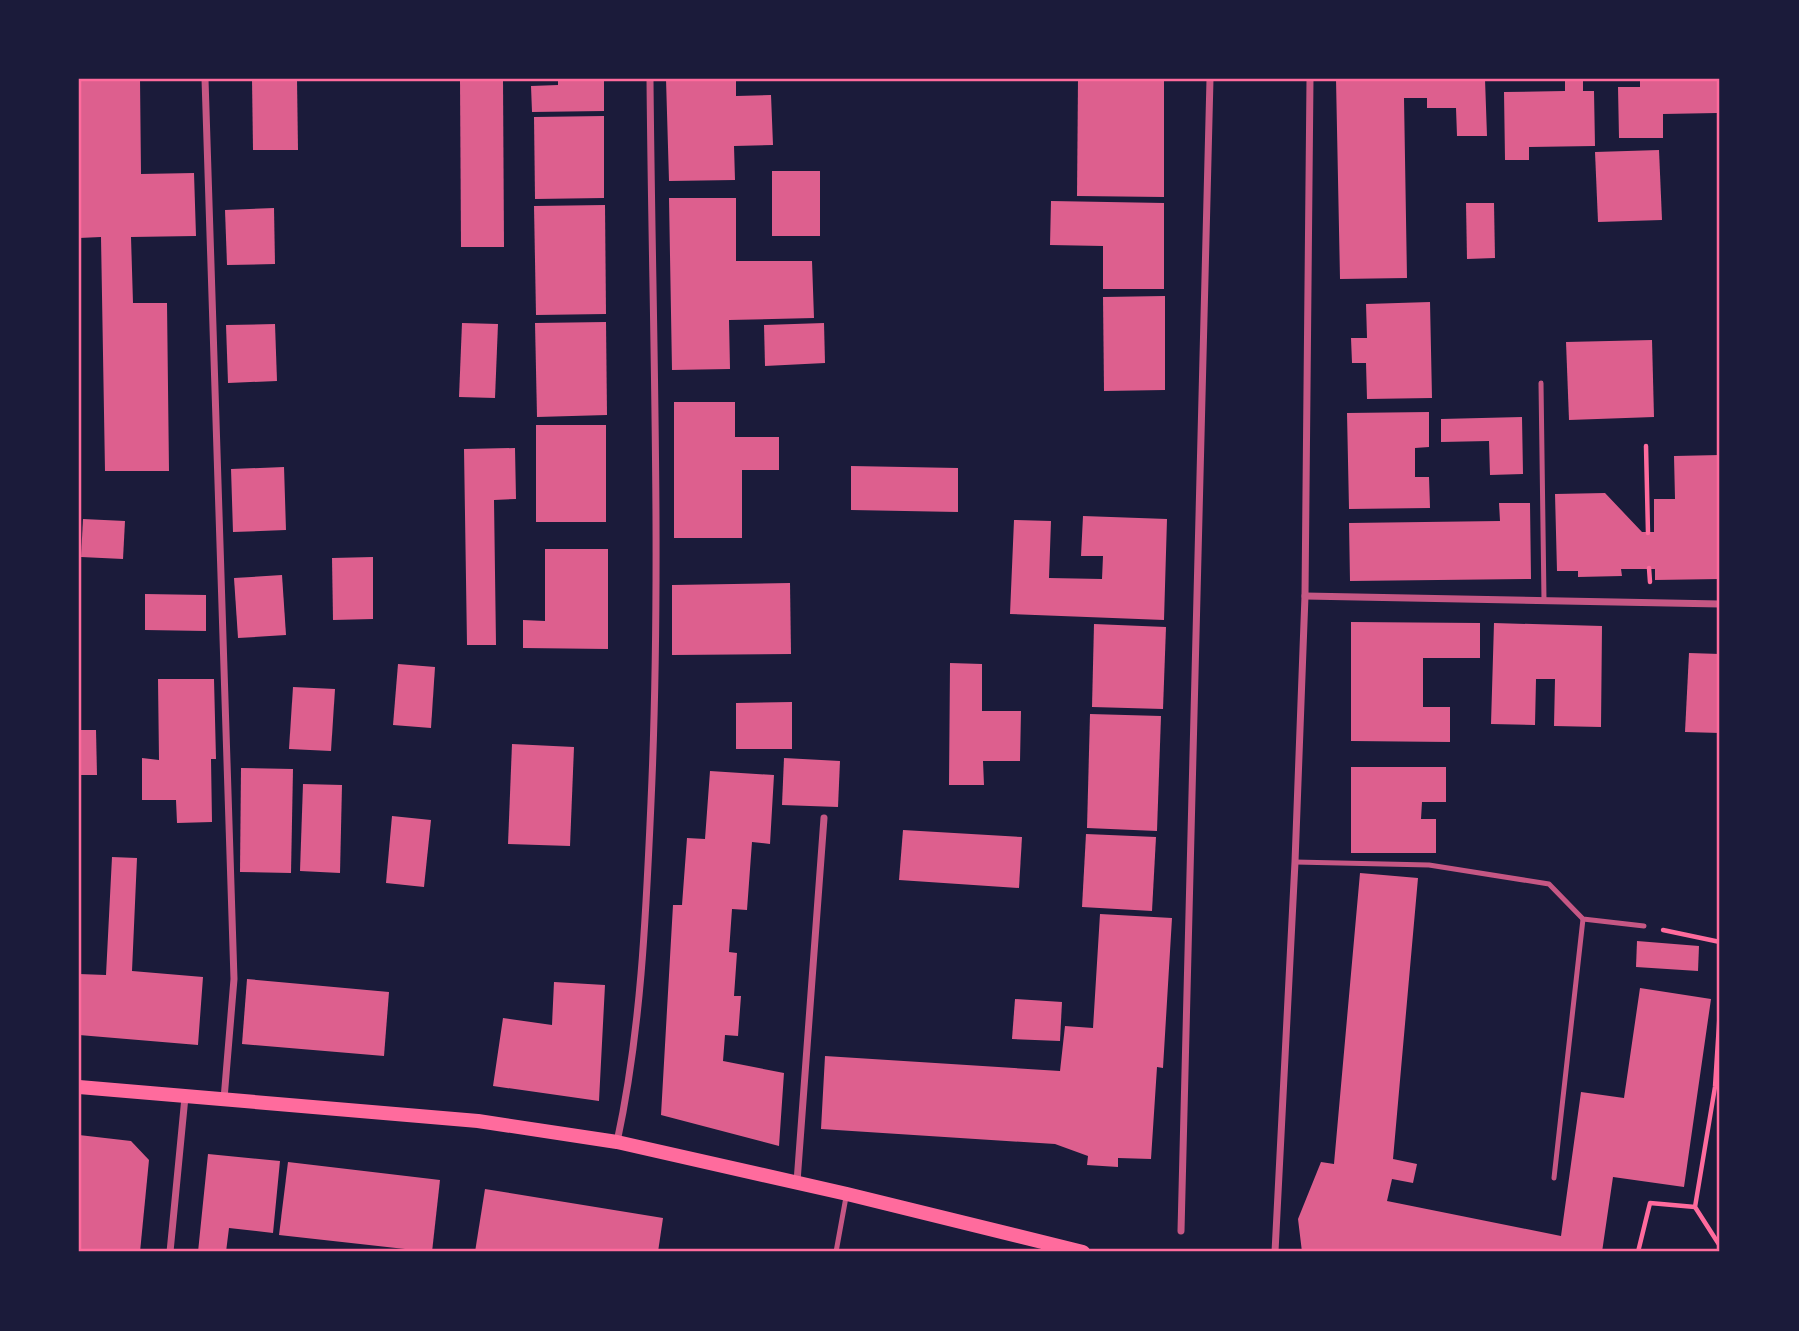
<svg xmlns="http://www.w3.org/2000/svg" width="1799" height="1331" font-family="'Golos Text',sans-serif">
  <rect width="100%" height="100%" fill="#1b1b3a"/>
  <g fill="#dd5f8e">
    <polygon points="79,79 140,79 141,174 194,173 196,236 131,237 133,303 167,303 169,471 105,471 101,237 79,238"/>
    <polygon points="252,79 297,79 298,150 253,150"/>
    <polygon points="460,79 503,79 504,247 461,247"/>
    <polygon points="558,79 604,79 604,111 532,112 531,86 558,85"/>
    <polygon points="666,79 736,79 736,96 771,95 773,145 734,146 735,180 669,181"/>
    <polygon points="1078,79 1164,79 1164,197 1077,196"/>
    <polygon points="1336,79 1485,79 1487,136 1457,136 1456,108 1427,108 1427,98 1404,98 1407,278 1340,279"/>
    <polygon points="1565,79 1583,79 1583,91 1594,91 1595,146 1529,147 1529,160 1505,160 1504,92 1565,91"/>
    <polygon points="1640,79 1720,79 1720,138 1718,138 1717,113 1663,114 1663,138 1619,138 1618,87 1640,87"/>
    <polygon points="604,116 604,198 535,199 534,117"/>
    <polygon points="1659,150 1662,220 1598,222 1595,152"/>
    <rect x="772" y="171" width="48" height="65"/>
    <polygon points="669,198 736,198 736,261 812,261 814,318 729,320 730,369 672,370"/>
    <polygon points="1051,201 1164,203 1164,289 1103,289 1103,246 1050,245"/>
    <polygon points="1466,203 1494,203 1495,258 1467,259"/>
    <polygon points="605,205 606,314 536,315 534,206"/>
    <polygon points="274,208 275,264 227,265 225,210"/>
    <polygon points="1165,296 1165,390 1104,391 1103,297"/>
    <polygon points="1430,302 1432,398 1367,399 1366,363 1352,363 1351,338 1367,338 1366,304"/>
    <polygon points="606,322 607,415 537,417 535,323"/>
    <polygon points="462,323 498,324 495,398 459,397"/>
    <polygon points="824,323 825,363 765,366 764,325"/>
    <polygon points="275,324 277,381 228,383 226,325"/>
    <polygon points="1652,340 1654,417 1569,420 1566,342"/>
    <polygon points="674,402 735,402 735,437 779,437 779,470 742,470 742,538 674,538"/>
    <polygon points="1429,412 1429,447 1415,448 1415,477 1429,477 1430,508 1349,509 1347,413"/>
    <polygon points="1522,417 1523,474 1490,475 1489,441 1441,442 1441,419"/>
    <rect x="536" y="425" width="70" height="97"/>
    <polygon points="515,448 516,499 494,500 496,645 467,645 464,449"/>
    <polygon points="1720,455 1720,579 1655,580 1655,569 1621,569 1622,576 1578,577 1578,571 1557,571 1555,494 1605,493 1642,532 1654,532 1654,499 1675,499 1674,456"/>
    <polygon points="851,466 958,468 958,512 851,510"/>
    <polygon points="284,467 286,530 233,532 231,469"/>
    <polygon points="1499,503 1530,503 1531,579 1350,581 1349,523 1500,521"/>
    <polygon points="1083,516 1167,519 1164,620 1010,614 1014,520 1051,521 1049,578 1102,579 1103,556 1081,556"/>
    <polygon points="83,519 125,521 123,559 81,557"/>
    <polygon points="545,549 608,549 608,649 523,648 523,620 545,621"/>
    <polygon points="373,557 373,619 333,620 332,558"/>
    <polygon points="282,575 286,635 238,638 234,578"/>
    <polygon points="790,583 791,654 672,655 672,585"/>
    <polygon points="145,594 206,595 206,631 145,630"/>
    <polygon points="1351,622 1480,623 1480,658 1423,658 1423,707 1450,707 1450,742 1351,741"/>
    <polygon points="1494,623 1602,626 1601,727 1554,726 1555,679 1536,679 1535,725 1491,724"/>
    <polygon points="1094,624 1166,627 1163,709 1092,707"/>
    <polygon points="1689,653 1720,654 1720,733 1685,732"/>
    <polygon points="950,663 982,664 982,711 1021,711 1020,761 983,761 984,785 949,785"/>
    <polygon points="398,664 435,667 431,728 393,725"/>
    <polygon points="158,679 214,679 216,759 211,759 212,822 177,823 176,800 142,800 142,758 159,760"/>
    <polygon points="293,687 335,689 331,751 289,749"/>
    <polygon points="792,702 792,749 736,749 736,703"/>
    <polygon points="1090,714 1161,716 1157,831 1087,828"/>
    <polygon points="79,730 96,730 97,775 79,775"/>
    <polygon points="512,744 574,747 570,846 508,844"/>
    <polygon points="784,758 840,761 838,807 782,805"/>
    <polygon points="1351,767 1446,767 1446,802 1422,802 1421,819 1436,819 1436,853 1351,853"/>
    <polygon points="241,768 293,769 291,873 240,872"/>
    <polygon points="710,771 774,775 770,844 752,842 747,910 732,909 729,952 737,953 734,996 741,996 738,1036 725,1035 723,1061 784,1073 779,1146 661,1115 673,905 682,905 687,838 705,839"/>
    <polygon points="303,784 342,785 340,873 300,871"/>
    <polygon points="392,816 431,820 424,887 386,883"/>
    <polygon points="903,830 1022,837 1019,888 899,880"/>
    <polygon points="1086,834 1156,837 1152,911 1082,907"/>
    <polygon points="112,857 137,858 132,971 203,977 198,1045 79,1035 79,974 106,975"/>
    <polygon points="1360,873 1418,878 1393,1159 1417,1164 1413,1183 1392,1179 1387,1201 1561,1236 1581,1092 1624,1098 1640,988 1711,999 1684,1187 1613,1177 1602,1252 1302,1252 1298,1219 1321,1162 1334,1164"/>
    <polygon points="1100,914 1172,918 1163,1068 1157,1067 1151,1159 1118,1158 1118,1167 1087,1165 1088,1156 1055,1144 821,1129 825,1056 1060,1071 1065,1026 1093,1028"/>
    <polygon points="1637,941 1699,946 1698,971 1636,967"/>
    <polygon points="247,979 389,992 384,1056 242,1044"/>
    <polygon points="554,982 605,985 599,1101 493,1086 503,1018 552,1025"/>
    <polygon points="1015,999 1062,1002 1060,1041 1012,1039"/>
    <polygon points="79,1135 131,1141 149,1160 140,1252 79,1252"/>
    <polygon points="208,1154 280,1161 273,1233 229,1228 226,1252 198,1252"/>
    <polygon points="288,1162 440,1180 432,1252 279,1235"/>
    <polygon points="485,1189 663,1218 658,1252 475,1252"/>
  </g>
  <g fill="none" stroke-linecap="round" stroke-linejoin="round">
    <g stroke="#ff6b9d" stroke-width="4.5">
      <polyline points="1646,446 1648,533"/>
      <polyline points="1649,568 1650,582"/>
      <polyline points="1663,930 1720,942"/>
      <polyline points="1720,1009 1715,1087 1695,1207 1720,1246"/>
      <polyline points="1638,1252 1650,1203 1695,1207"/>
    </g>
    <g stroke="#c65784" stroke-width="5">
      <polyline points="1541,383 1544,600"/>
      <polyline points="1295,862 1429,865 1549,884 1583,919 1644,926"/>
      <polyline points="1554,1178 1583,919"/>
      <polyline points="836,1252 846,1197"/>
    </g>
    <g stroke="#c65784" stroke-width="7">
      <polyline points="205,79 234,979 224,1099"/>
      <polyline points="1305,596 1720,604"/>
      <path d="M617,1142C641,1031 646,915 651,802C662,561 652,319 650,79"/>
      <polyline points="797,1182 824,818"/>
      <polyline points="1181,1231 1210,79"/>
      <polyline points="170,1252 185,1097"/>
      <polyline points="1275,1252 1295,862 1305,596 1310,79"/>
    </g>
    <polyline stroke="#ff6b9d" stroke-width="14" points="79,1087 478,1121 617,1142 847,1194 1083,1252"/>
  </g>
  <rect width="1799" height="1331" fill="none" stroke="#1b1b3a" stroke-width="161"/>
  <rect x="80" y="80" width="1638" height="1170" fill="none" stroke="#ff6b9d" stroke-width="2.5"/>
</svg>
